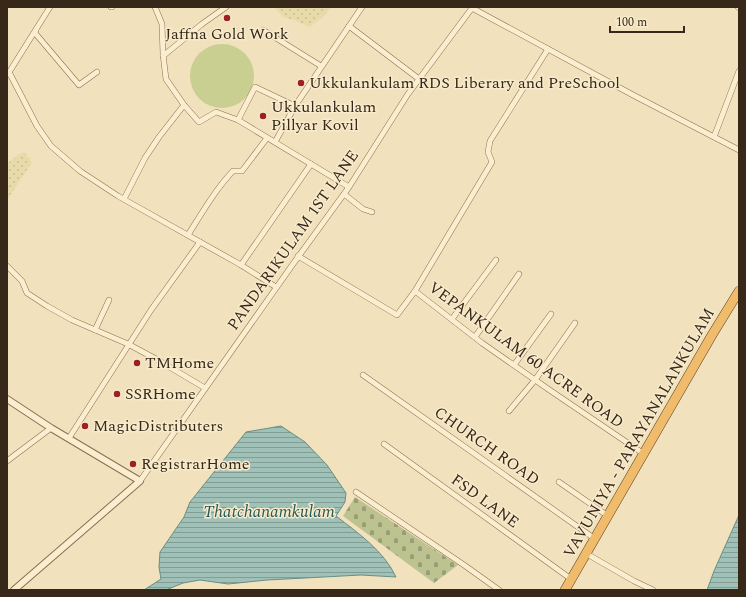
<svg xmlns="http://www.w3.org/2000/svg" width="746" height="597" font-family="Spectral,serif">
  <defs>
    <pattern id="farmland-dots" width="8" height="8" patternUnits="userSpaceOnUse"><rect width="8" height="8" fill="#e7dca9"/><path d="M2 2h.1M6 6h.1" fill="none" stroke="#c7bd91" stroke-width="1.8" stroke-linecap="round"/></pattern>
    <pattern id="cemetery-stones" width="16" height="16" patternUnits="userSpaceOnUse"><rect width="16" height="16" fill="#bdc390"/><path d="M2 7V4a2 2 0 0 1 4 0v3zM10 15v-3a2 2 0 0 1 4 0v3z" fill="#9a9e75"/></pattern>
    <pattern id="water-rules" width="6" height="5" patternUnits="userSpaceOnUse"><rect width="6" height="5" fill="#a0c1b7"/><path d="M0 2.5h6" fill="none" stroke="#839d94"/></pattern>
  </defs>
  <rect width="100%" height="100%" fill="#f1e1bc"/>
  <g fill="url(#farmland-dots)">
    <polygon points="274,7 331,7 324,16 310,27 294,20 283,17"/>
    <polygon points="24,152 32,162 31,164 7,200 7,164 18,155"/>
  </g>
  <circle fill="#c8cf90" cx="222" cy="76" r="32"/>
  <polygon fill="url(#cemetery-stones)" points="355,497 458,565 434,583 343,516"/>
  <g fill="url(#water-rules)" stroke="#678f85">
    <path d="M281,426L305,442L327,465L346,493L345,502L336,516C358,533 384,551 396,577L361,575L267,580L228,584L200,580L183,583L166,590H144L161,579L159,567L160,552L184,517L190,502L246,432Z"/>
    <polygon points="739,515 739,590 707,590 714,571"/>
  </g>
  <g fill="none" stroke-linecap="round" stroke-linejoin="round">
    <g stroke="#897054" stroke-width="6">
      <g id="minor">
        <polyline points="111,7 112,7"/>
        <polyline points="155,7 162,24 163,54 166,79 184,105 199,122 216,112 238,120 349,187"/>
        <polyline points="738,7 739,8"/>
        <polyline points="349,26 419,79"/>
        <polyline points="36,30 35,33 79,85 97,72"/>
        <polyline points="263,30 321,66"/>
        <polyline points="163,56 202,24 226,7"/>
        <polyline points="9,72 37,126 51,146 80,171 118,196 241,265 276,287"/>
        <polyline points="8,74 50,7"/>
        <polyline points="238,120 255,87 295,106"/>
        <polyline points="714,137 739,71"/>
        <polyline points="275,142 295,106 362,7"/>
        <polyline points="344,194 363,209 372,212"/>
        <polyline points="124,199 145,158 159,137 184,105"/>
        <path d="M188,235C202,213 215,190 233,171H242L267,138"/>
        <polyline points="298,256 397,315 415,291 482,343 551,391 644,454"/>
        <polyline points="241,265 311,164"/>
        <polyline points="7,266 22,281 27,293 47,306 72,320 128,344 156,359 205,388"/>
        <polyline points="415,291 492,162 488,152 490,141 548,49"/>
        <polyline points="452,319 496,260"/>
        <polyline points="95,330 109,300"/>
        <polyline points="475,337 519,274"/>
        <polyline points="514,365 551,314"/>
        <polyline points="363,375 595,539"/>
        <polyline points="509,411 535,380 575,323"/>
        <polyline points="69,438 151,310 200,242"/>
        <polyline points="384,444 571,579"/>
        <polyline points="7,461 51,428"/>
        <polyline points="140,481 293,264 349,187 408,94 472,8 633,95 739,150"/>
        <polyline points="559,482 608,516"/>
        <polyline points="356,492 464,565 499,590"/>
        <polyline points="587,554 634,581 653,590"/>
      </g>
    </g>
    <g stroke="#897054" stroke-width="8">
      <polyline id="tertiary" points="7,399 51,428 140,481 14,590"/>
    </g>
    <g stroke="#563e29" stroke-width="10">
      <polyline id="trunk" points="565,590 712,335 739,291"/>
    </g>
    <use href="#minor" stroke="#fbeecf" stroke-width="5"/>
    <use href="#tertiary" stroke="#fbeecf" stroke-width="6"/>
    <use href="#trunk" stroke="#f0bb6a" stroke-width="9"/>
  </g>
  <g fill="#9d2022" stroke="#f8ebcc" stroke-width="1.5">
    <circle cx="227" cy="18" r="4"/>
    <circle cx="301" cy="83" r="4"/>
    <circle cx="263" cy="116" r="4"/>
    <circle cx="137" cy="363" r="4"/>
    <circle cx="117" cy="394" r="4"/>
    <circle cx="85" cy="426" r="4"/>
    <circle cx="133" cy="464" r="4"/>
  </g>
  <g text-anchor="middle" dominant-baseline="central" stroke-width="3" stroke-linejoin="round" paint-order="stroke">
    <g font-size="16" fill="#37281a" stroke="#f8ebcc" text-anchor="start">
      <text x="227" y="34" text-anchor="middle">Jaffna Gold Work</text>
      <text x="309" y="83">Ukkulankulam RDS Liberary and PreSchool</text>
      <text x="271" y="107">Ukkulankulam<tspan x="271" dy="18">Pillyar Kovil</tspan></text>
      <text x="145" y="363">TMHome</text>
      <text x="125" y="394">SSRHome</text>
      <text x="93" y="426">MagicDistributers</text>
      <text x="141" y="464">RegistrarHome</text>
    </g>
    <g font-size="16" fill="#37281a" stroke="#f8ebcc">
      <text transform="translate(293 240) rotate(-55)">PANDARIKULAM 1ST LANE</text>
      <text transform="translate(526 355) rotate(36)">VEPANKULAM 60 ACRE ROAD</text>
      <text transform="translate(639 433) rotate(-60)">VAVUNIYA - PARAYANALANKULAM</text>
      <text transform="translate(487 446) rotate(35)">CHURCH ROAD</text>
      <text transform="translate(485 501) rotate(36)">FSD LANE</text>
    </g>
    <g font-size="17" font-style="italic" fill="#285855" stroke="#f8ebcc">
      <text x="269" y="512">Thatchanamkulam</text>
    </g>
  </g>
  <rect width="746" height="597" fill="none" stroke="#37281a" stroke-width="16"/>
  <path d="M610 26v6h74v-6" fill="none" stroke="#37281a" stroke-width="2"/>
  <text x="616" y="26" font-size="12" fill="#37281a" stroke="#f8ebcc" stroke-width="3" paint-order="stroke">100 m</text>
</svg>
